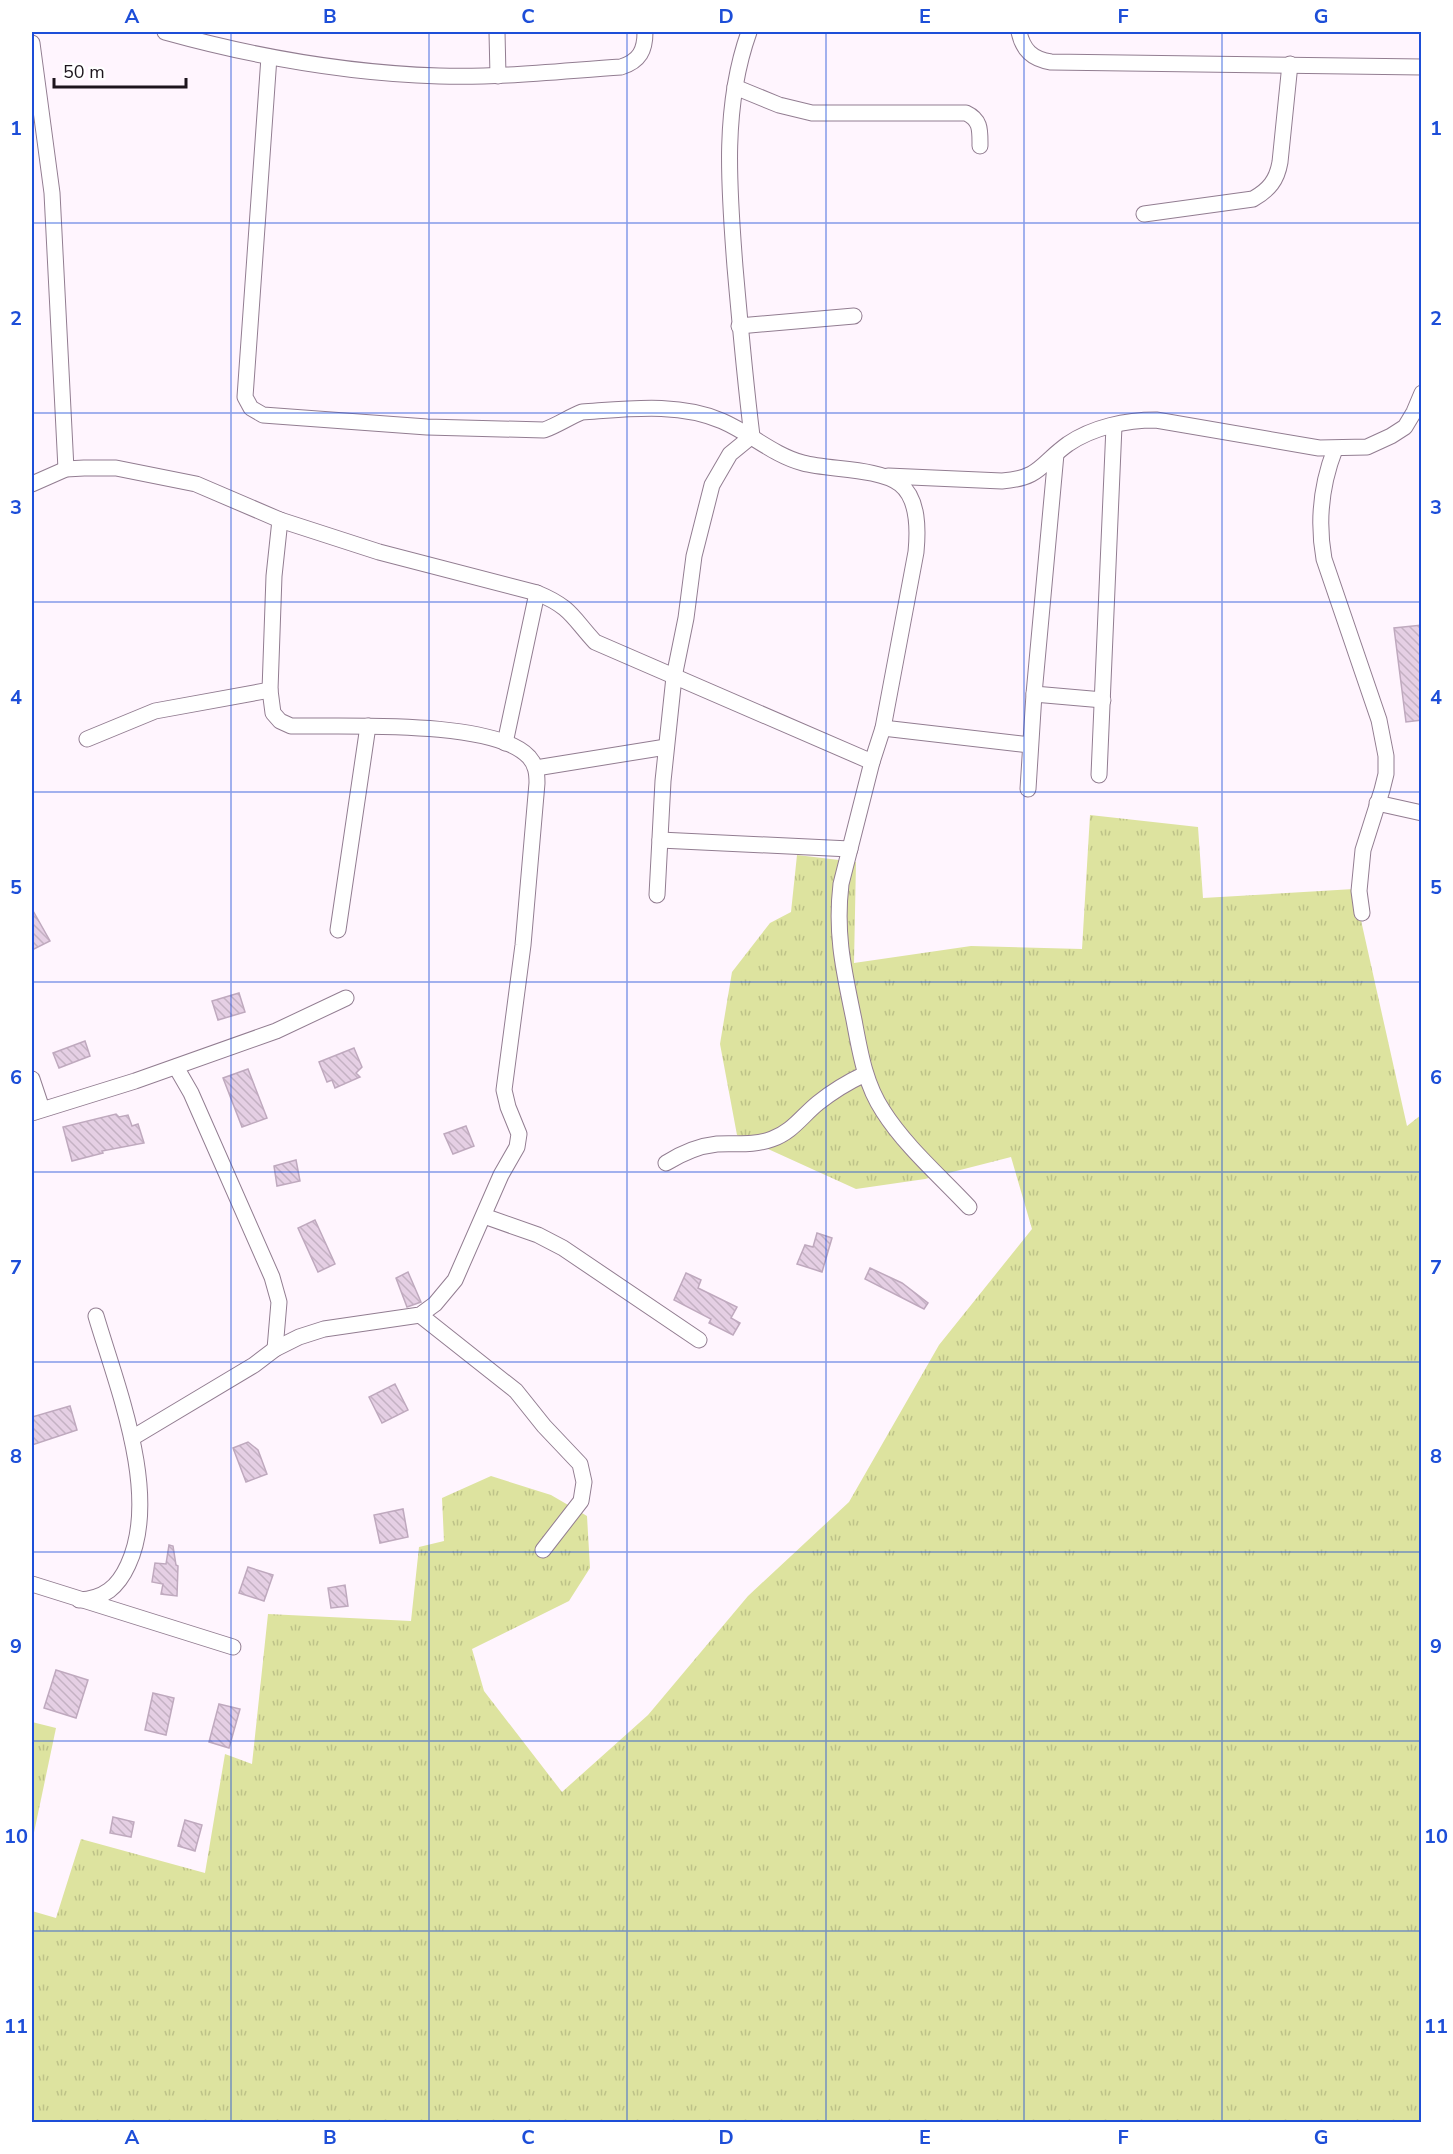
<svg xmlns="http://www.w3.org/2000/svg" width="1453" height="2154" font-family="'Nunito Sans',sans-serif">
  <defs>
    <pattern id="grass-tufts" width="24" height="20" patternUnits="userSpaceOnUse" patternTransform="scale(1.5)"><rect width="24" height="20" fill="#dde39f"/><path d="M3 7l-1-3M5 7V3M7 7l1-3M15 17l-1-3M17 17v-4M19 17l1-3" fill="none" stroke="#bdc288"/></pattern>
    <pattern id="building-back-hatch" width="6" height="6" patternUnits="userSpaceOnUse" patternTransform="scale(1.5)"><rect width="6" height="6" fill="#e5cfe4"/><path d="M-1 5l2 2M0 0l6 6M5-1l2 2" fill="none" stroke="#c4b1c3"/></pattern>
  </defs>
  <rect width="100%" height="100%" fill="#fff5fe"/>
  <g fill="url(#grass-tufts)">
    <polygon points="1090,815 1198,827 1203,898 1354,889 1407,1126 1421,1115 1421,2122 32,2122 32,1911 56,1918 81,1839 205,1873 225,1754 252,1764 268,1614 411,1621 419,1547 444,1541 442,1498 491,1476 551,1495 587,1516 590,1568 569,1601 472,1649 484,1691 562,1792 648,1715 748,1596 849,1502 939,1345 1032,1229 1011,1157 925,1179 856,1189 737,1135 720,1044 732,972 770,923 791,912 797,855 856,862 854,963 971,946 1082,949"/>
    <polygon points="32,1722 56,1728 32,1842"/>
  </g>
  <g fill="url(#building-back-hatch)" stroke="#bfa9be" stroke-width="1.5">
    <polygon points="1422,625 1422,720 1406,722 1394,628"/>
    <polygon points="32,909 50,941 32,950"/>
    <polygon points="239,993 245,1012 218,1020 212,1001"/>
    <polygon points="85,1041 90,1056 59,1068 53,1053"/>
    <polygon points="354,1048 362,1067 356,1073 360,1077 335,1088 332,1080 327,1082 319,1062"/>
    <polygon points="248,1069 267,1118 242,1127 223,1078"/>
    <polygon points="116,1114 119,1117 128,1115 132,1126 138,1124 144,1143 102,1151 103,1153 72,1161 63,1127"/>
    <polygon points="466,1126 474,1146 453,1154 444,1134"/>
    <polygon points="296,1160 300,1181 277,1186 274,1166"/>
    <polygon points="315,1220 335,1264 318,1272 298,1228"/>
    <polygon points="817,1233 832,1238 822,1272 797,1264 805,1245 813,1247"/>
    <polygon points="870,1268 902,1283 928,1303 924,1309 865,1279"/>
    <polygon points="408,1272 421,1302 407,1307 396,1278"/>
    <polygon points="686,1273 701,1280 698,1288 737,1307 731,1318 740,1323 733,1335 709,1323 711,1319 674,1300"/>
    <polygon points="395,1384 408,1410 382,1423 369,1397"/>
    <polygon points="70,1406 77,1430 32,1445 32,1417"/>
    <polygon points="248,1442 258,1450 267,1474 246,1482 233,1448"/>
    <polygon points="403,1509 408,1537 380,1543 374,1515"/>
    <polygon points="169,1545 173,1546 176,1565 178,1566 177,1596 161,1594 163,1584 152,1582 155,1563 166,1564"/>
    <polygon points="248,1567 273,1575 264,1601 239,1593"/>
    <polygon points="345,1585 348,1606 331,1608 328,1588"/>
    <polygon points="56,1670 88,1680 76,1718 44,1708"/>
    <polygon points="153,1693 174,1698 166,1735 145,1730"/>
    <polygon points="219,1704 240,1709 229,1748 209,1742"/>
    <polygon points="113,1817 134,1822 131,1837 110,1833"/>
    <polygon points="185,1820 202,1825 195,1851 178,1846"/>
  </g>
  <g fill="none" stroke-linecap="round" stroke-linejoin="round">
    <g stroke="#927d91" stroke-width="17">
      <g id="minor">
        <path d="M165,32C255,57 346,73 439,76C500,78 561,71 621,67C640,61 645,50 645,32"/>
        <polyline points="497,32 498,76"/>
        <path d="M749,32C722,107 729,189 735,267C740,324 745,380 752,436"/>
        <path d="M1019,32C1023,50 1032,59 1051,62L1422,67"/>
        <polyline points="32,43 52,193 66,469"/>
        <path d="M269,57L245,397L251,408L263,415L427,427L544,430C558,425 569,417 582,412C627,409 679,402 722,421C750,433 773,455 803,463C829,470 879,468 900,484C919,499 918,531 916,552L883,728L872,762L841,884C835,935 844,971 854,1020C860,1052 865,1084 883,1111C906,1147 940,1176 969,1207"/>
        <path d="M735,87L779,105L812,113H966C981,120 980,130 980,146"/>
        <path d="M1144,214L1253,199C1269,190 1277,180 1280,162L1290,64"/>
        <polyline points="739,326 854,316"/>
        <path d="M1335,449C1321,485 1317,520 1324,559L1379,720L1386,756V774L1382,790L1363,850L1359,891L1362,913"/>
        <path d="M888,476L1002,481C1041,478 1040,464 1068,444C1093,427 1126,420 1156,420L1319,448L1367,447L1391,436L1405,427L1414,412L1422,393"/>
        <path d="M32,484L66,469L84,468H116L196,484L280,520L379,552L537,593C571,607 572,617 595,642L872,762"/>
        <polyline points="1034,694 1103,700"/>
        <polyline points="883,728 1030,745"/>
        <polyline points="87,739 155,711 270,690"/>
        <polyline points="505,743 537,593"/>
        <polyline points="536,768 666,747"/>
        <polyline points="1099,775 1114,426"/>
        <polyline points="1028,789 1034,694 1056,454"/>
        <polyline points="1377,803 1422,813"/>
        <polyline points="660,840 850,849"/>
        <polyline points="657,895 663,781 674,677 686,618 694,556 712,485 730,454 752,436"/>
        <polyline points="338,930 368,726"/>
        <polyline points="176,1067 191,1093 272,1277 279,1302 275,1349"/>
        <polyline points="32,1079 42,1109"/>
        <polyline points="32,1113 135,1081 276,1031 346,998"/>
        <path d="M666,1163C682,1153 698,1146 717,1144C736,1143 753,1146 772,1139C792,1132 802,1116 818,1103C833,1091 848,1082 865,1074"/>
        <polyline points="484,1216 538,1235 563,1248 699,1340"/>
        <polyline points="420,1315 516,1391 544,1426 580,1464 584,1482 581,1501 543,1550"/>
        <path d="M132,1438L254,1365L275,1349L299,1337L324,1329L420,1315L435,1304L455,1280L501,1175L517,1147L519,1134L508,1107L504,1090L523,945L537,783C537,773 536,765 529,757C494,719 343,727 291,726L280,721L273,713L270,690L274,576L280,520"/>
        <polyline points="32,1584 233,1647"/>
        <path d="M79,1600C104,1599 118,1587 128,1565C161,1495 117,1387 96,1316"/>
      </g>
    </g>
    <use href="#minor" stroke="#fff" stroke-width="15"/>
  </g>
  <path fill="none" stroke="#1d4ed8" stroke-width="1.5" stroke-opacity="0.55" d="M231,32V2122M429,32V2122M627,32V2122M826,32V2122M1024,32V2122M1222,32V2122M32,223H1422M32,413H1422M32,602H1422M32,792H1422M32,982H1422M32,1172H1422M32,1362H1422M32,1552H1422M32,1741H1422M32,1931H1422"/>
  <rect width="1453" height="2154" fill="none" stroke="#ffffff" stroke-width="66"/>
  <path d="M54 78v9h132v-9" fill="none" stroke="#1d151d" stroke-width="3"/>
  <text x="63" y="78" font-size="18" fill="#1d151d" stroke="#ffffff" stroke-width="4.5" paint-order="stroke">50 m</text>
  <rect x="33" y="33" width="1387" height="2088" fill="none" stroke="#1d4ed8" stroke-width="2"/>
  <g font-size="20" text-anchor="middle" font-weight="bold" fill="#1d4ed8">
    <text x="132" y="23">A</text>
    <text x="330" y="23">B</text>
    <text x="528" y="23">C</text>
    <text x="726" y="23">D</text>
    <text x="925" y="23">E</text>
    <text x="1123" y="23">F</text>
    <text x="1321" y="23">G</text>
    <text x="16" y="135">1</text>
    <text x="1436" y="135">1</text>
    <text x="16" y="325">2</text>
    <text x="1436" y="325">2</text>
    <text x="16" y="514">3</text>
    <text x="1436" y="514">3</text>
    <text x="16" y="704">4</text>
    <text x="1436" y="704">4</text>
    <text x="16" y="894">5</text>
    <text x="1436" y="894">5</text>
    <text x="16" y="1084">6</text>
    <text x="1436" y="1084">6</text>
    <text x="16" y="1274">7</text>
    <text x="1436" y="1274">7</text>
    <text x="16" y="1463">8</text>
    <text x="1436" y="1463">8</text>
    <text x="16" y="1653">9</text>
    <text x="1436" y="1653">9</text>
    <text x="16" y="1843">10</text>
    <text x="1436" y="1843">10</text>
    <text x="16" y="2033">11</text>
    <text x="1436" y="2033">11</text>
    <text x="132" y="2144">A</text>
    <text x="330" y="2144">B</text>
    <text x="528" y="2144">C</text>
    <text x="726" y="2144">D</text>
    <text x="925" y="2144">E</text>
    <text x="1123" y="2144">F</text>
    <text x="1321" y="2144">G</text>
  </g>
</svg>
